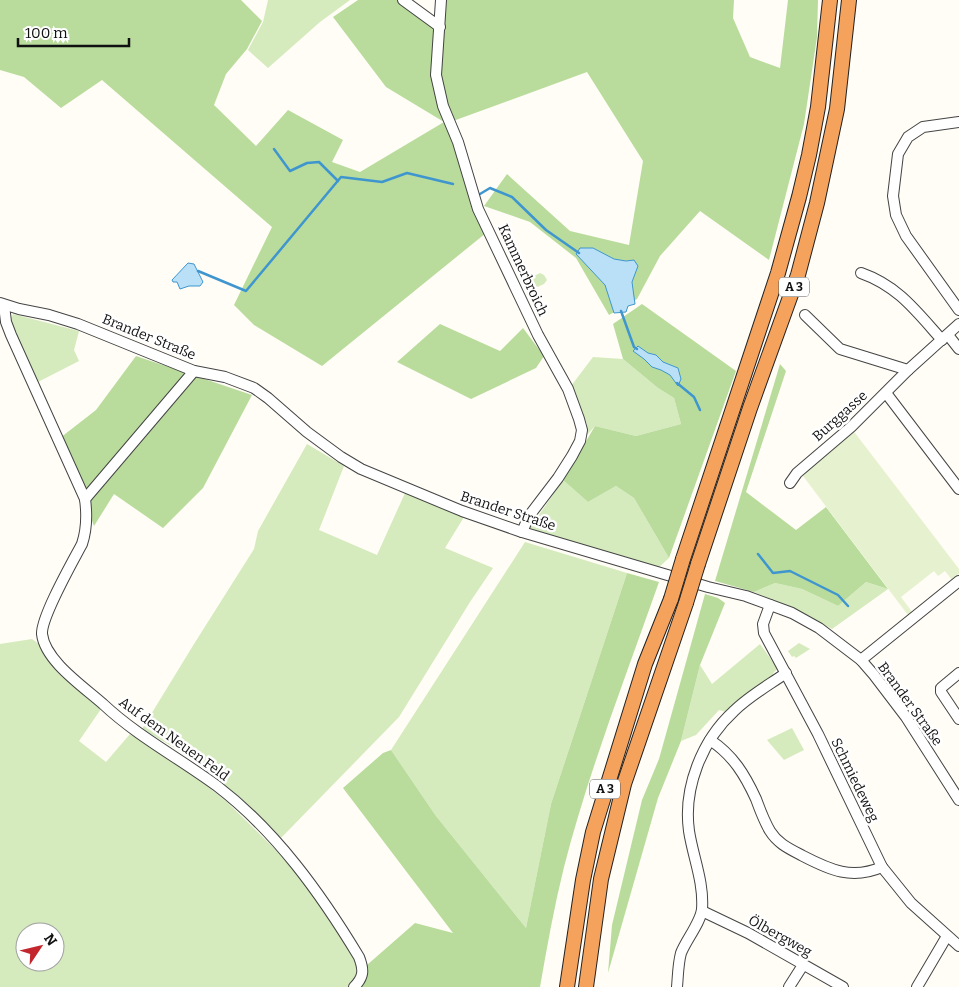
<svg xmlns="http://www.w3.org/2000/svg" width="959" height="987" font-family="Bitter,serif">
  <rect width="100%" height="100%" fill="#fffdf5"/>
  <g fill="#d5ebbd" fill-rule="evenodd">
    <polygon points="268,0 350,0 320,22 268,68 248,50 263,22"/>
    <polygon points="540,273 544,275 547,280 544,284 535,288 530,278"/>
    <polygon points="13,314 79,331 74,350 79,361 36,383 8,324"/>
    <polygon points="593,357 623,359 658,388 674,398 681,424 636,436 595,426 587,435 587,424 571,386"/>
    <polygon points="307,444 344,466 319,530 377,555 405,493 464,517 445,548 493,568 470,602 399,717 281,838 197,761 142,729 194,644 254,549 258,531"/>
    <polygon points="563,480 588,502 616,486 634,498 669,558 658,568 564,540 530,528"/>
    <polygon points="525,542 627,573 551,804 526,928 436,816 391,750"/>
    <polygon points="866,582 888,589 832,629 794,609 754,592 775,583 802,589 838,606"/>
    <path d="M32,639C44,646 51,661 60,672C72,685 88,697 101,709L79,741L106,762L130,734L187,770L227,802L291,865L346,940L358,964L357,978L350,987H0V644ZM25,932H55V962H25Z"/>
    <polygon points="799,643 810,649 796,658 794,656 792,657 788,651"/>
    <polygon points="760,644 778,669 774,672 772,677 726,712 719,710 696,735 681,741 700,665 712,684"/>
    <polygon points="792,728 804,750 784,760 767,740"/>
  </g>
  <g fill="#b9dc9c">
    <polygon points="0,0 241,0 262,21 247,49 226,74 214,105 256,146 288,110 343,140 332,162 360,172 444,122 386,87 333,17 358,0 400,0 443,26 445,0 734,0 733,18 750,57 780,68 788,0 818,0 817,37 804,124 769,260 700,211 660,256 637,299 609,315 576,258 530,222 484,206 507,174 570,231 629,245 643,161 587,72 453,121 486,233 322,366 254,325 234,305 272,227 102,80 61,108 24,77 0,70"/>
    <polygon points="642,304 736,371 669,558 634,498 616,486 588,502 563,480 595,426 636,436 681,424 674,398 658,388 623,359 613,324"/>
    <polygon points="440,324 500,351 523,328 544,356 536,368 471,399 397,362"/>
    <polygon points="136,356 252,395 203,488 163,528 114,494 94,526 60,438 96,410"/>
    <polygon points="780,364 786,371 746,492 796,530 826,507 888,589 866,582 838,606 802,589 775,583 754,592 715,581"/>
    <path d="M627,573L659,582C626,676 589,770 564,867C554,907 547,947 540,987H358L364,977L367,965L415,923L453,933L343,788L383,753L391,750L436,816L526,928L551,804Z"/>
    <polygon points="705,594 718,598 725,603 700,665 681,741 658,798 608,973 612,925 642,800 659,759"/>
  </g>
  <polygon fill="#e6f2cf" points="852,429 959,569 959,574 952,580 945,571 938,576 934,571 901,597 912,612 908,615 800,472"/>
  <g fill="#b9e0f7" stroke="#3f96cf">
    <polygon points="580,248 593,248 614,259 626,261 634,260 638,266 632,282 635,304 628,306 626,312 614,313 605,285 576,254"/>
    <polygon points="188,263 194,264 203,282 200,286 189,286 180,289 177,282 173,282 172,280"/>
    <polygon points="638,346 648,353 656,355 663,362 678,368 681,379 678,386 670,375 661,370 652,367 644,359 633,351"/>
  </g>
  <g fill="none" stroke-linecap="round" stroke-linejoin="round">
    <g stroke="#3f96cf" stroke-width="2.5">
      <polyline points="274,149 290,171 307,163 319,162 338,181"/>
      <polyline points="480,194 490,188 512,197 546,230 579,253"/>
      <polyline points="198,271 246,291 341,177 382,182 407,173 453,184"/>
      <polyline points="621,311 634,347 637,349"/>
      <polyline points="677,383 694,397 700,410"/>
      <polyline points="758,554 773,573 790,571 838,595 848,606"/>
    </g>
    <g stroke="#444" stroke-width="12">
      <g id="minor">
        <polyline points="403,0 440,27"/>
        <polyline points="441,0 436,75 443,106 458,142 478,209 538,335 568,389 579,419 582,430 580,441 572,456 558,478 529,516 522,532"/>
        <polyline points="959,122 923,127 908,137 898,154 893,196 896,215 906,236 959,310"/>
        <path d="M861,273C898,286 916,311 942,340"/>
        <polyline points="0,303 19,309 49,315 78,324 194,371 225,377 254,388 268,398 307,432 341,457 361,469 462,511 522,532 708,587 746,596 792,613 819,628 861,660 874,675 906,717 959,800"/>
        <path d="M4,305L6,322L11,335L85,499C87,514 87,529 82,544C73,561 41,617 42,634C45,661 84,687 103,704C137,736 179,758 217,786C276,831 321,894 359,957C364,970 364,977 354,987"/>
        <polyline points="805,315 840,349 908,370"/>
        <polyline points="948,335 959,349"/>
        <polyline points="886,393 959,489"/>
        <polyline points="790,483 797,473 851,427 908,370 959,324"/>
        <polyline points="85,499 194,371"/>
        <polyline points="770,605 763,624 764,633 818,734 882,867 911,903 959,946"/>
        <polyline points="861,660 959,581"/>
        <polyline points="959,673 941,688 941,692 959,719"/>
        <path d="M710,740C733,755 745,775 756,799C760,810 764,821 770,831C778,844 790,849 803,856C830,870 852,880 882,867"/>
        <polyline points="702,911 748,933 843,987"/>
        <path d="M677,987C678,976 678,964 681,953C686,940 701,922 702,909C704,882 693,857 689,831C683,788 702,740 734,711C749,696 769,685 786,673"/>
        <polyline points="789,987 803,965"/>
        <polyline points="917,987 947,936"/>
      </g>
    </g>
    <g stroke="#222" stroke-width="16">
      <g id="highway">
        <polyline points="683,559 778,273 799,197 809,155 818,107 830,0"/>
        <polyline points="698,564 750,408 798,275 817,203 837,109 849,0"/>
        <polyline points="567,987 583,880 593,832 645,664 671,599"/>
        <polyline points="586,987 601,879 624,784 686,603"/>
      </g>
    </g>
    <use href="#minor" stroke="#fff" stroke-width="10"/>
    <use href="#highway" stroke="#f5a25d" stroke-width="14"/>
    <g stroke="#222" stroke-width="16" stroke-linecap="butt">
      <g id="highway-bridge">
        <polyline points="671,599 683,559"/>
        <polyline points="686,603 698,564"/>
      </g>
    </g>
    <use href="#highway-bridge" stroke="#f5a25d" stroke-width="14"/>
  </g>
  <g text-anchor="middle" dominant-baseline="central" stroke-width="5" stroke-linejoin="round" paint-order="stroke">
    <g fill="#fff" stroke="#585858" stroke-width="1">
      <rect x="779" y="277.5" width="30" height="19" rx="4"/>
      <rect x="590" y="779.5" width="30" height="19" rx="4"/>
    </g>
    <g font-size="12" font-weight="bold" fill="#111">
      <text x="794" y="287">A 3</text>
      <text x="605" y="789">A 3</text>
    </g>
    <g font-size="14" fill="#111" stroke="#fff">
      <text transform="translate(523 270) rotate(65)">Kammerbroich</text>
      <text transform="translate(149 337) rotate(22)">Brander Straße</text>
      <text transform="translate(840 416) rotate(-42)">Burggasse</text>
      <text transform="translate(508 511) rotate(18)">Brander Straße</text>
      <text transform="translate(910 704) rotate(54)">Brander Straße</text>
      <text transform="translate(174 739) rotate(36)">Auf dem Neuen Feld</text>
      <text transform="translate(855 780) rotate(64)">Schmiedeweg</text>
      <text transform="translate(780 936) rotate(29)">Ölbergweg</text>
    </g>
  </g>
  <g transform="translate(40 947) rotate(55)"><circle r="24" fill="#ffffff" stroke="#a0a0a0"/>
  <path d="M0-4L9 19L0 12L-9 19Z" fill="#c4262e"/>
  <text y="-8" font-size="14" font-weight="bold" text-anchor="middle" fill="#111111">N</text>
  </g>
  <path d="M18 38v8h111v-8" fill="none" stroke="#111111" stroke-width="2.5"/>
  <text x="25" y="38" font-size="15" fill="#111111" stroke="#ffffff" stroke-width="4" paint-order="stroke">100 m</text>
</svg>
